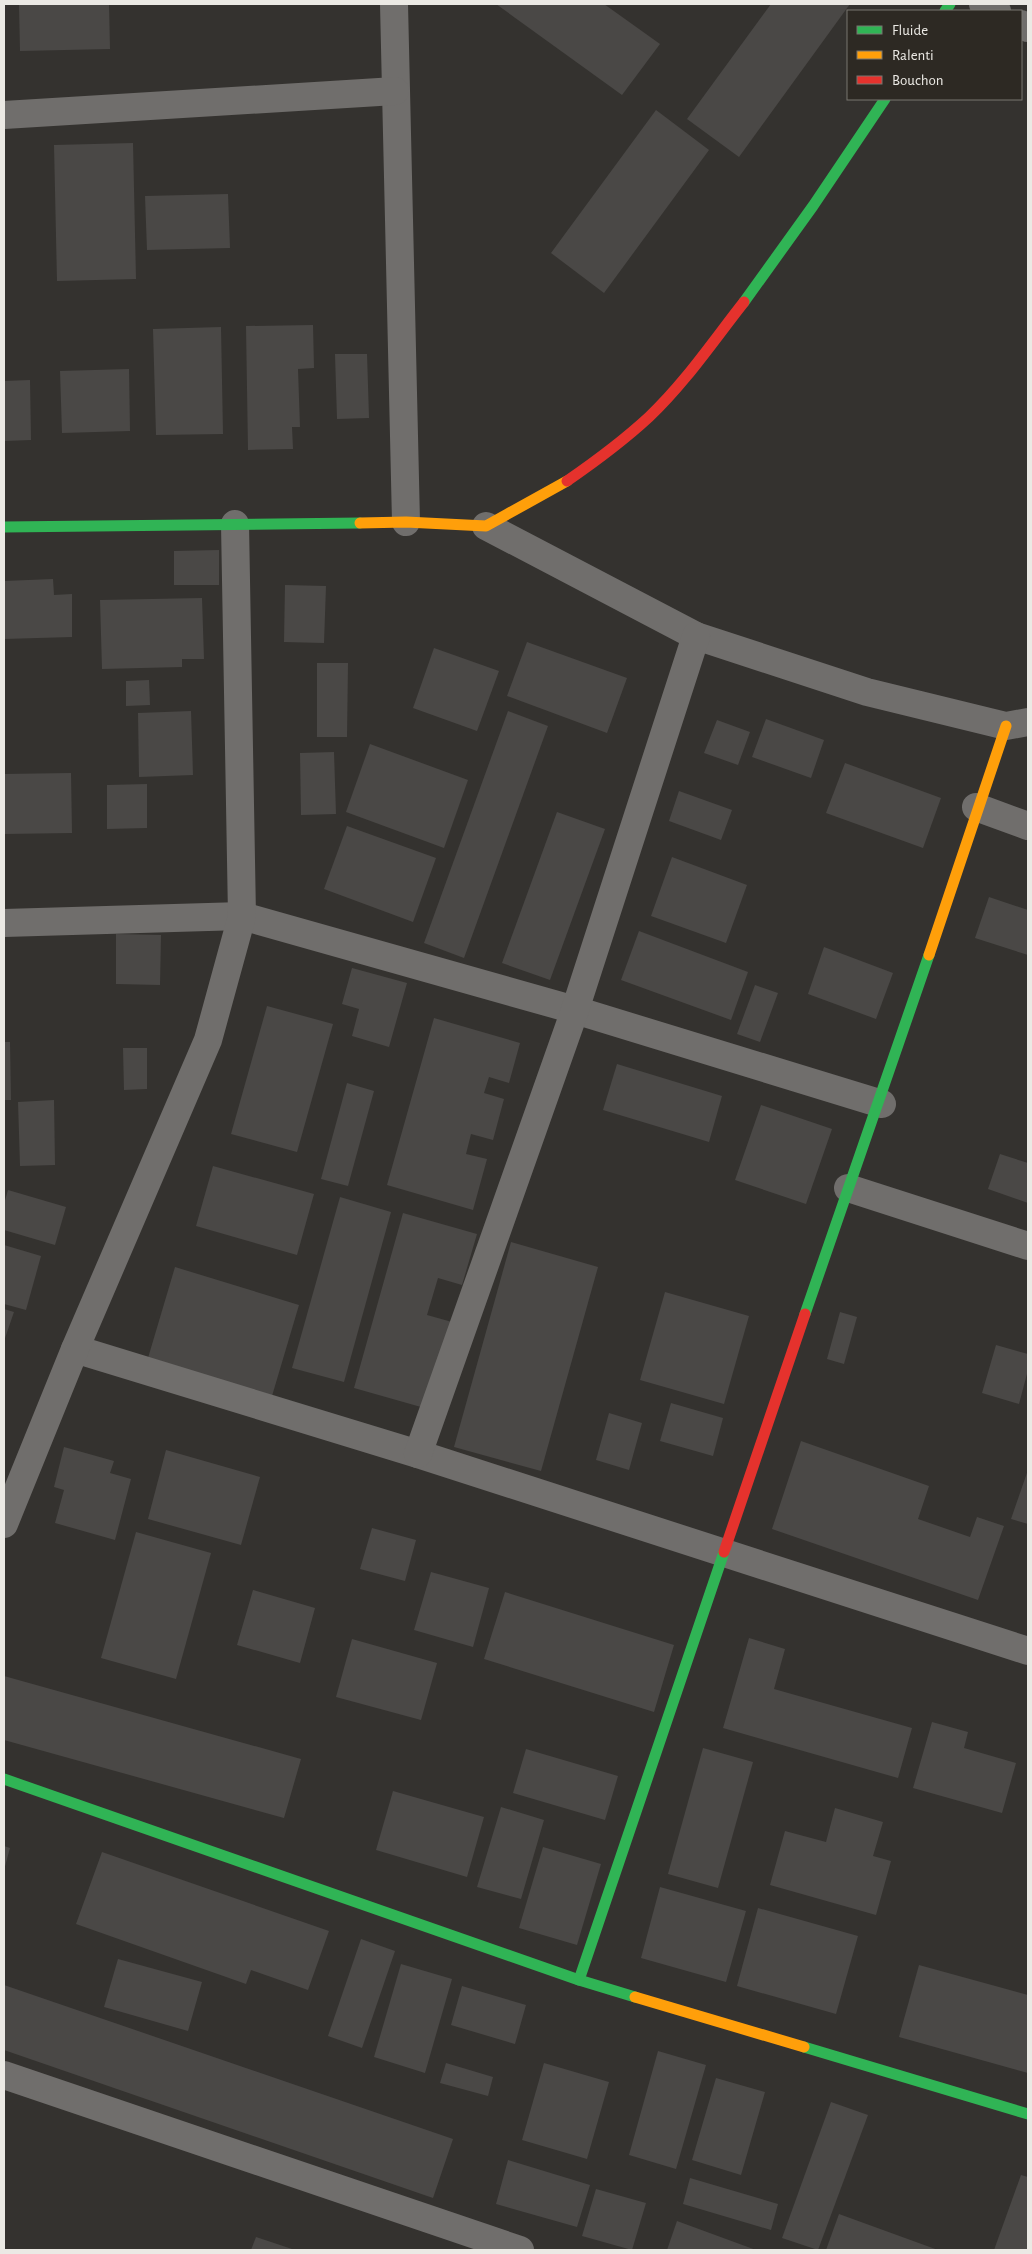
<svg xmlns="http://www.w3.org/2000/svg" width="1032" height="2254" font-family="'Alegreya Sans',sans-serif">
  <rect width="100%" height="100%" fill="#34322f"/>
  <g fill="#4a4846">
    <polygon points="19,4 109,4 110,49 20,51"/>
    <polygon points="496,4 604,4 660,44 622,95"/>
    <polygon points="771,4 850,4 739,157 687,119"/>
    <polygon points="656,110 709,150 604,293 551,253"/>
    <polygon points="133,143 136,279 57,281 54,145"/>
    <polygon points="228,194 230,248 147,250 145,196"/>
    <polygon points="313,325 314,368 298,369 300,427 292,427 293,449 248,450 246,326"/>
    <polygon points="221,327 223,434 156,435 153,329"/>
    <polygon points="335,354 367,354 369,418 337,419"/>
    <polygon points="129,369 130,431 62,433 60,371"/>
    <polygon points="30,380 31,440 4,441 4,381"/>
    <polygon points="219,550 219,585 174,585 174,551"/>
    <polygon points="53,579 54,595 72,594 72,637 4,639 4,581"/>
    <polygon points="285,585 326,586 324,643 284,642"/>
    <polygon points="202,598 204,659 182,659 182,667 102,669 100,600"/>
    <polygon points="527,642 627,678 607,733 507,696"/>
    <polygon points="434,648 499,671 477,731 413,708"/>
    <polygon points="317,663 348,663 347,737 317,737"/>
    <polygon points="149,680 150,705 126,706 126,681"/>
    <polygon points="191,711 193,775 139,777 138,713"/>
    <polygon points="508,711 548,726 464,958 424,943"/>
    <polygon points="766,719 824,740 811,778 752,757"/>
    <polygon points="717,720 750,732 738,765 704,753"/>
    <polygon points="370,744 468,780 444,848 346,812"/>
    <polygon points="334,752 336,814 301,815 300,753"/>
    <polygon points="845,763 941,798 923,848 826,813"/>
    <polygon points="71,773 72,833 4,834 4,774"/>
    <polygon points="147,784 147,828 107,829 107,785"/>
    <polygon points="679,791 732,810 721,840 669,821"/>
    <polygon points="557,812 605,829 550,980 502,963"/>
    <polygon points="347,826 436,858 413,922 324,889"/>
    <polygon points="672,857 747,885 726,943 651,916"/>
    <polygon points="989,897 1028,910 1028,955 975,938"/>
    <polygon points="639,931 748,972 731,1020 621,980"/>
    <polygon points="116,934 161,935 160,985 116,984"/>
    <polygon points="824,947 893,973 876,1019 808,994"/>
    <polygon points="352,968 407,983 389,1047 352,1036 359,1009 342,1004"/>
    <polygon points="755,985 778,993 760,1042 737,1034"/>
    <polygon points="267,1006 333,1024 297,1152 231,1134"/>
    <polygon points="434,1018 520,1043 509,1083 489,1077 484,1093 504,1099 493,1140 471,1134 466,1154 487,1159 473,1210 387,1185"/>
    <polygon points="4,1042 10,1042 11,1100 4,1100"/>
    <polygon points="123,1048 147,1048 147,1089 124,1090"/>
    <polygon points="617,1064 722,1096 709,1142 603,1110"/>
    <polygon points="347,1083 374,1091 348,1186 321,1179"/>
    <polygon points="54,1100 55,1165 20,1166 18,1102"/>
    <polygon points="761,1105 832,1129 806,1204 735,1180"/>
    <polygon points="1000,1154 1028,1163 1028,1203 988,1189"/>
    <polygon points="213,1166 314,1194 297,1255 196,1226"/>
    <polygon points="8,1190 66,1207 55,1245 4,1230 4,1204"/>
    <polygon points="340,1197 391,1212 344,1382 292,1368"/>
    <polygon points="403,1213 477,1234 462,1285 438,1278 427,1315 452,1322 428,1409 354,1388"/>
    <polygon points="511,1242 598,1267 541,1471 454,1447"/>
    <polygon points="4,1245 41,1256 26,1310 4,1304"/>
    <polygon points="175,1267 299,1305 272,1396 148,1358"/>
    <polygon points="665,1292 749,1316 724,1404 640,1380"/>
    <polygon points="4,1309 14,1312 4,1341"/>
    <polygon points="840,1312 857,1317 844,1364 827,1359"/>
    <polygon points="996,1345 1028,1354 1028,1370 1019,1404 982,1393"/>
    <polygon points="671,1403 723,1418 713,1456 660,1441"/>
    <polygon points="609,1413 642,1423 629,1470 596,1460"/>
    <polygon points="801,1441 929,1486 918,1519 970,1537 977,1517 1004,1526 978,1600 772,1529"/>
    <polygon points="64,1447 114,1461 110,1473 131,1479 115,1540 55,1523 64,1490 54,1487"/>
    <polygon points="166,1450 260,1477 241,1545 148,1519"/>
    <polygon points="1028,1470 1028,1524 1011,1519"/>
    <polygon points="372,1528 416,1540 405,1581 360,1569"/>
    <polygon points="136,1532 211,1553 176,1679 101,1658"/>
    <polygon points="431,1572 489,1588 473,1647 414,1630"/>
    <polygon points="253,1590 315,1608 300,1663 237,1645"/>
    <polygon points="505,1592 674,1645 654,1712 484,1659"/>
    <polygon points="749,1638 785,1649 774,1689 912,1728 898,1778 723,1728"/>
    <polygon points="352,1639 437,1663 421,1720 336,1697"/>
    <polygon points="4,1676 301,1759 284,1818 4,1740"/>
    <polygon points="932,1722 968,1732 964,1748 1016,1763 1002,1813 913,1788"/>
    <polygon points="703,1748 753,1762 718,1888 668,1874"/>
    <polygon points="526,1749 618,1776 605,1820 513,1793"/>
    <polygon points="393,1791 484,1817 467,1877 376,1850"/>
    <polygon points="501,1807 544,1820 521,1899 477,1887"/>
    <polygon points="835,1808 883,1822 873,1856 891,1861 876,1915 770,1885 785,1831 826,1842"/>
    <polygon points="4,1846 10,1848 4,1870"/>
    <polygon points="543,1847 601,1864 577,1945 519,1928"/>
    <polygon points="102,1852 329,1931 308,1990 251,1970 246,1984 76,1924"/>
    <polygon points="660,1887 746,1911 726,1982 641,1958"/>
    <polygon points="758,1908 858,1936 836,2014 737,1986"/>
    <polygon points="361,1939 395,1951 362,2048 328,2036"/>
    <polygon points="118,1959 202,1982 188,2031 104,2007"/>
    <polygon points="401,1964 452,1979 425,2073 374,2057"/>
    <polygon points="919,1965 1028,1995 1028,2073 899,2037"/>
    <polygon points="4,1985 453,2139 433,2198 4,2050"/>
    <polygon points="462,1986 526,2005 515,2044 451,2025"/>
    <polygon points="658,2051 706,2065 676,2169 629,2155"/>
    <polygon points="446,2063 493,2077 488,2096 440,2083"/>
    <polygon points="544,2063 609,2082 587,2159 522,2140"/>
    <polygon points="716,2078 765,2092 741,2175 692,2160"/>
    <polygon points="831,2102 868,2115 818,2250 782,2238"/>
    <polygon points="508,2160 590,2185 577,2227 496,2204"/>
    <polygon points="1021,2175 1028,2177 1028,2250 994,2250"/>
    <polygon points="690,2178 778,2204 771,2230 683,2204"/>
    <polygon points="596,2189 646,2203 632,2250 582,2236"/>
    <polygon points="839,2214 938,2250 826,2250"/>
    <polygon points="677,2221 756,2250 667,2250"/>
    <polygon points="256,2237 295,2250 251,2250"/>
  </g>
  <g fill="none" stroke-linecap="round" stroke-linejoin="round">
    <g stroke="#706e6c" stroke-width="28">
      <polyline points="394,4 406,522"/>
      <polyline points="983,4 997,11"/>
      <polyline points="1021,24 1028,28"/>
      <polyline points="4,115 395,91"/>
      <polyline points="486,526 696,636 867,692 1006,726 1028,722"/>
      <polyline points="976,807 1028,826"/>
      <polyline points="4,923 242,916 575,1010 882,1104"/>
      <polyline points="848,1188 1028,1246"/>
      <polyline points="75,1349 418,1454 1028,1651"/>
      <polyline points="418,1454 575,1010 696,636"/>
      <polyline points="4,1524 75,1349 208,1040 242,916 235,524"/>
      <polyline points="4,2075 520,2250"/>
    </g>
    <g stroke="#30b455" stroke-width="11">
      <polyline points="945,11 950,4"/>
      <polyline points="744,302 813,206 885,99"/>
      <polyline points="4,527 360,523"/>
      <polyline points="805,1314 929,955"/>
      <polyline points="4,1779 579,1980 635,1997"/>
      <polyline points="579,1980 724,1552"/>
      <polyline points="804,2047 1028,2114"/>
    </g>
    <g stroke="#ff9f0a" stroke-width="11">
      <polyline points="360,523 406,522 486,526 567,481"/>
      <polyline points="929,955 1006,726"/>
      <polyline points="635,1997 804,2047"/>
    </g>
    <g stroke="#e5322d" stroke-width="11">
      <path d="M567,481C596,461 623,441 649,417C685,383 714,340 744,302"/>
      <polyline points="724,1552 805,1314"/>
    </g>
  </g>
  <rect width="1032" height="2254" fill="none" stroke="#ebe9e4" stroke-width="10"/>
  <rect x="847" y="10" width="175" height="90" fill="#2d2923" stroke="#797670"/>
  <rect x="857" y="26" width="25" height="8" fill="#30b455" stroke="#797670"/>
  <text x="892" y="35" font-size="15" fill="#ebe9e4">Fluide</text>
  <rect x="857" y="51" width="25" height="8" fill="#ff9f0a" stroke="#797670"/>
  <text x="892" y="60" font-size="15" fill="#ebe9e4">Ralenti</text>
  <rect x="857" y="76" width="25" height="8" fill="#e5322d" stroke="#797670"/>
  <text x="892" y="85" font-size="15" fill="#ebe9e4">Bouchon</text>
</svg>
